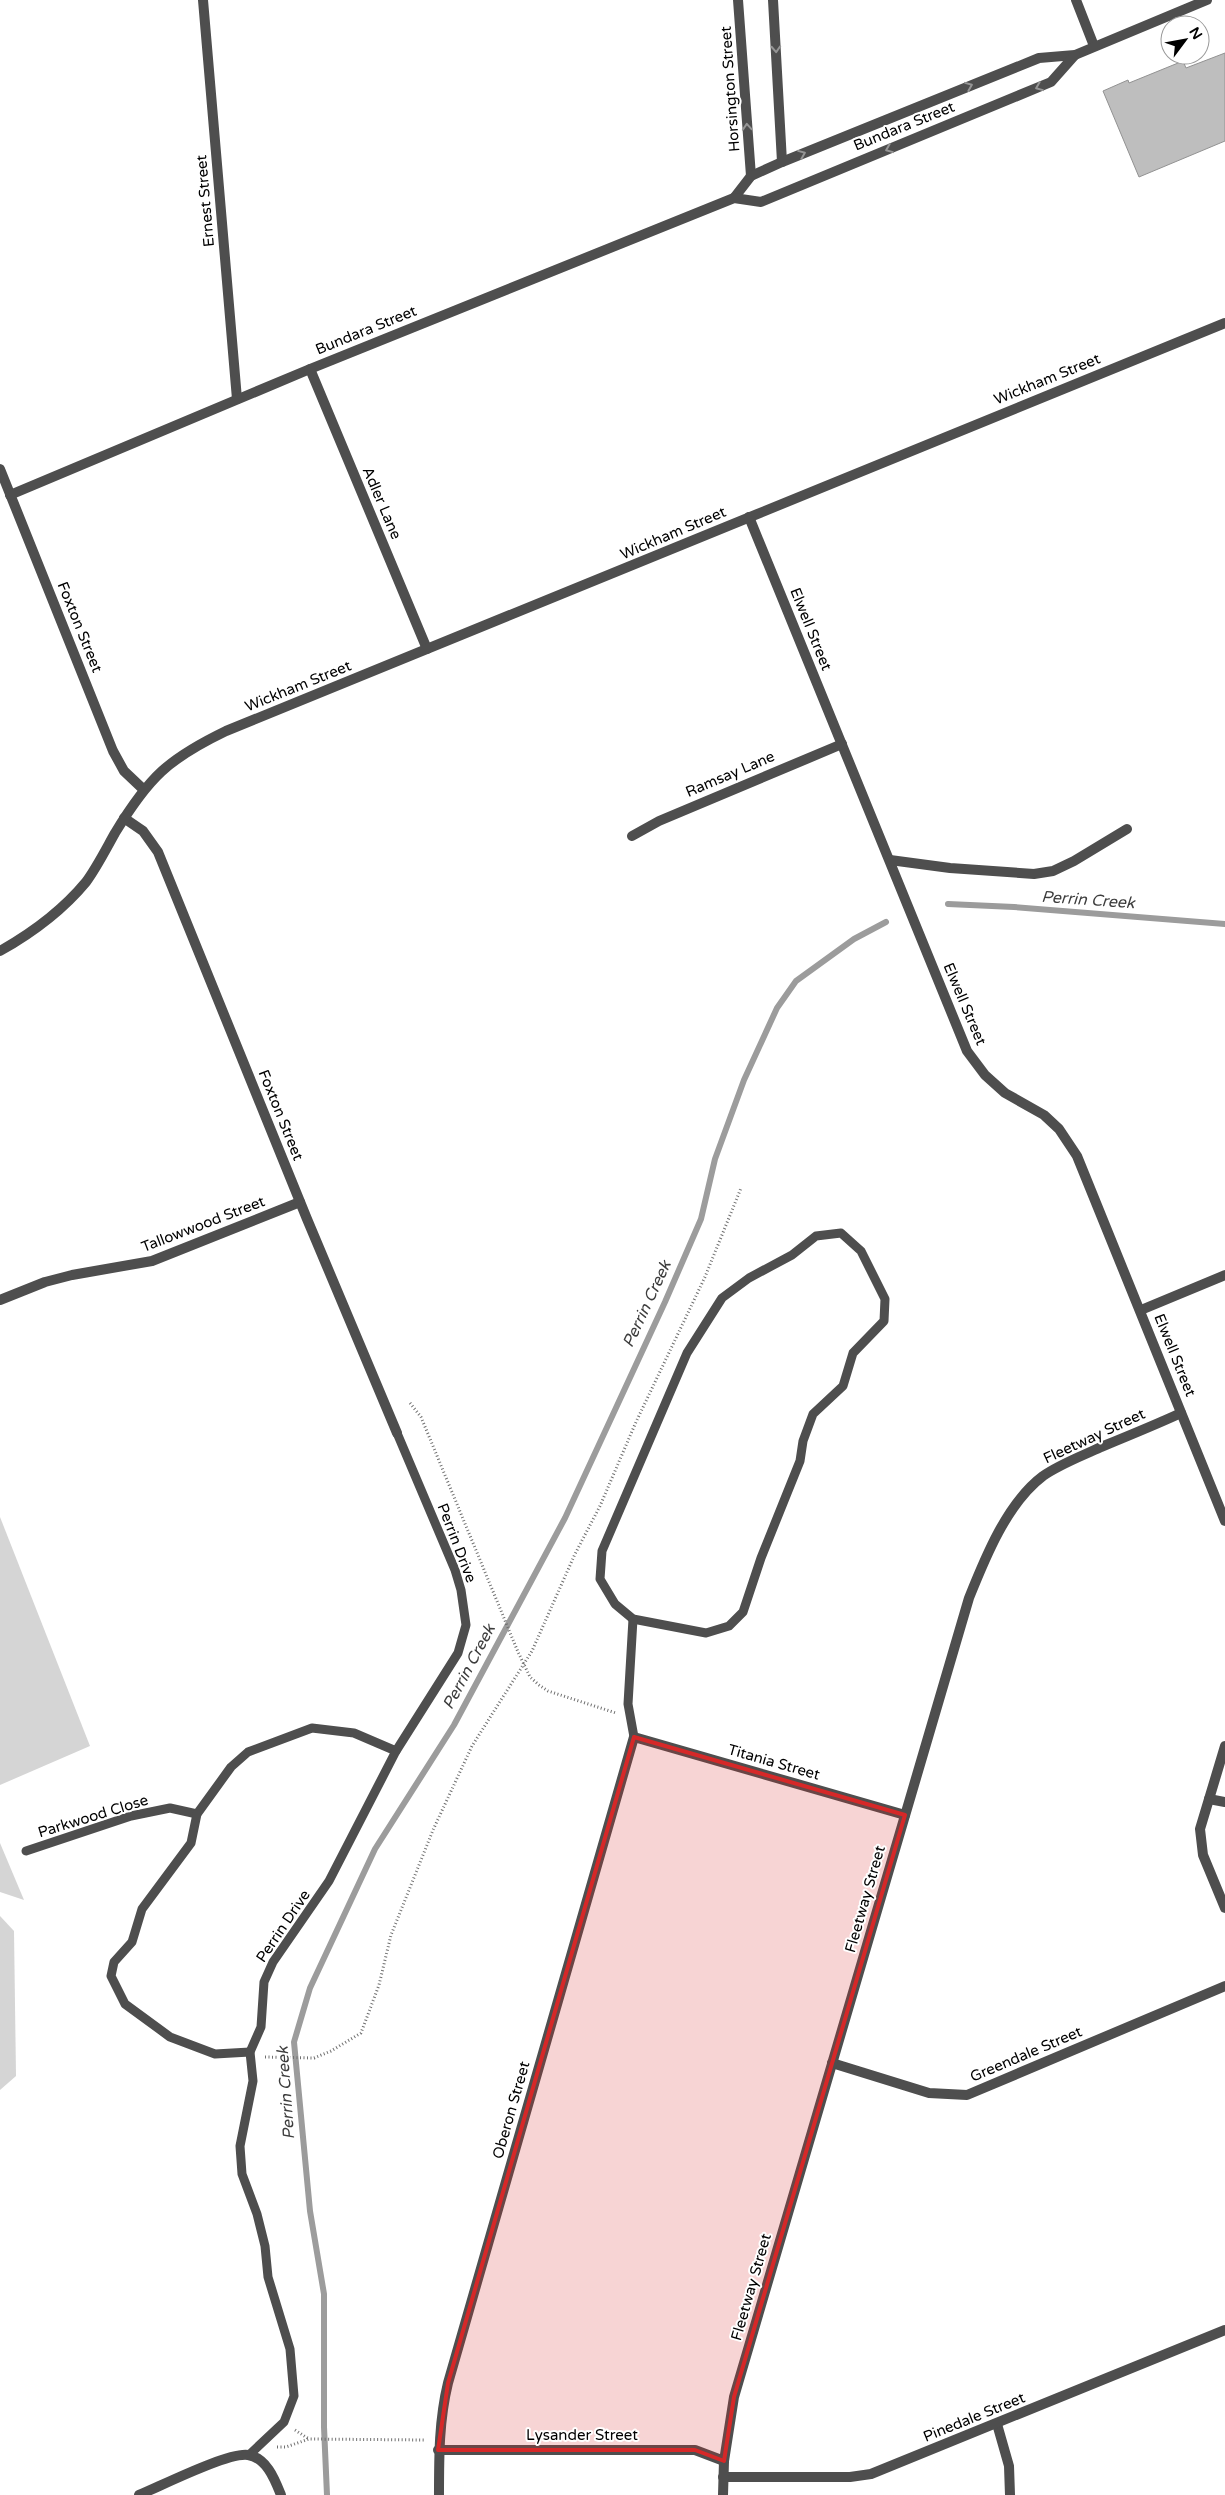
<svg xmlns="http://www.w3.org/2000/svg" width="1225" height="2495" font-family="'Varela Round',sans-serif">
  <rect width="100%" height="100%" fill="#fff"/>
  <g fill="#d5d5d5">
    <polygon points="0,1517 90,1746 0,1785"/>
    <polygon points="0,1843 24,1900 0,1892"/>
    <polygon points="0,1916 14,1931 16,2076 0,2090"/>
  </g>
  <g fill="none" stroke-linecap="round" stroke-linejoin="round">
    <g stroke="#9c9c9c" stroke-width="6">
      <polyline points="948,904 1014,907 1225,924"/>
      <polyline points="327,2495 324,2427 324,2294 310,2211 294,2042 310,1988 375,1849 454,1725 565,1518 665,1302 701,1219 715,1159 744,1080 777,1008 796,981 854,939 886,922"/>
    </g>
  </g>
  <polygon fill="#bebebe" stroke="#929292" points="1225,53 1225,141 1139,177 1103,91 1128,80 1129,83 1183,61 1186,68"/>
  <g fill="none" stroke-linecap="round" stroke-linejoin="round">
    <g stroke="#707070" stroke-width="3" stroke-dasharray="1 2.5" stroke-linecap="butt">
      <polyline points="410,1403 421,1417 518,1652 530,1677 539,1685 548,1691 616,1713"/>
      <polyline points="265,2057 314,2058 331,2051 361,2033 379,1985 391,1935 433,1830 472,1746 532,1651 575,1554 600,1506 636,1422 705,1277 741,1188"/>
      <polyline points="295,2430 309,2439"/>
      <polyline points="277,2447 286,2447 309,2439 426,2440"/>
    </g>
    <g stroke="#4e4e4e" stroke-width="9">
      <polygon points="841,1233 861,1251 885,1299 884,1321 853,1353 843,1386 813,1414 803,1441 800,1461 761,1558 743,1612 729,1626 706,1633 633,1619 615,1604 600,1579 602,1551 687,1353 722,1298 749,1278 792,1255 816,1236"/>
      <polyline points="633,1619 628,1704 634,1737"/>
      <polyline points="26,1851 131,1816 170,1808 197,1814"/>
      <polyline points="250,2052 215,2054 170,2037 125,2004 111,1976 114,1962 132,1942 142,1909 191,1843 197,1814 231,1767 248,1752 312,1728 354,1733 396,1751"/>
      <polyline points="249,2455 284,2422 294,2396 290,2349 268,2277 265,2246 257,2214 242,2174 240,2146 253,2081 250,2052 261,2027 264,1982 273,1962 329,1881 396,1751 458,1653 466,1625 461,1590 455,1570 397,1433"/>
    </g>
    <g stroke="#4e4e4e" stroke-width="10">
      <polyline points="203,0 237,399"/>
      <polyline points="738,0 751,176"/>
      <polyline points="773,0 782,162"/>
      <polyline points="1076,0 1094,46"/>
      <polyline points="734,198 751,176 782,162 1039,58 1075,55 1207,0"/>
      <polyline points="310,369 427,649"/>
      <polyline points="0,469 113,751 124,771 143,789"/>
      <polyline points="10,495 310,369 734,198 761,202 1051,82 1075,55"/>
      <polyline points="749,517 967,1051 985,1075 1005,1093 1044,1115 1059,1129 1077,1156 1225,1521"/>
      <polyline points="124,818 143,831 158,852 307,1219 397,1433"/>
      <polyline points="632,836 659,821 842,744"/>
      <polyline points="890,860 950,868 1034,874 1053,871 1074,861 1127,829"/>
      <path d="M0,951C32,933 62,911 86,882C97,867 106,849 115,833C149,777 168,759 226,731L1225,323"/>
      <polyline points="0,1300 45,1282 72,1275 152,1261 300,1202"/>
      <polyline points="1141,1310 1225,1275"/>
      <polyline points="1225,1746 1200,1829 1203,1855 1225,1908"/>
      <polyline points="1209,1799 1225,1802"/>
      <polyline points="832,2063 929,2093 967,2095 1225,1986"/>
      <polyline points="997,2424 1009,2466 1010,2495"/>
      <polyline points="438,2450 695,2450 724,2461"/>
      <polyline points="723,2477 850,2477 871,2474 1225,2330"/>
      <path d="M139,2495C161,2486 228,2452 248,2455C267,2458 275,2480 281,2495"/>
      <path d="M439,2495C439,2456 439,2420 448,2383L634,1737L905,1815"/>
      <path d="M723,2495L724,2461L734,2397L969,1598C985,1558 1007,1503 1043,1476C1060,1464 1082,1456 1101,1447C1128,1436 1155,1425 1181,1413"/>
    </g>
  </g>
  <defs><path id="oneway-chevron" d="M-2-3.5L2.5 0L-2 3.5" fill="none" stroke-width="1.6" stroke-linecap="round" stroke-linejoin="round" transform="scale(1.25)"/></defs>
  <g stroke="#959595">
    <use href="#oneway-chevron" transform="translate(776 49) rotate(87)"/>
    <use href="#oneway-chevron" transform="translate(969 86) rotate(-22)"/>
    <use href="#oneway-chevron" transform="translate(1039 87) rotate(158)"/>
    <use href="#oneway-chevron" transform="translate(747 127) rotate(-94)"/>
    <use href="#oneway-chevron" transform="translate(889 149) rotate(158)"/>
    <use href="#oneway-chevron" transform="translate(802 154) rotate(-22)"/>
  </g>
  <path fill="#d62828" fill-opacity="0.2" stroke="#d62828" stroke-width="4" stroke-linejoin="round" d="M634,1737L905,1815L734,2397L724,2461L695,2450H438L448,2383Z"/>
  <g text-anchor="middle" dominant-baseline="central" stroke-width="4" stroke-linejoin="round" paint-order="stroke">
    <g font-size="15" fill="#000" stroke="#fff">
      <text transform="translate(730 89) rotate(-94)">Horsington Street</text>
      <text transform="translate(904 126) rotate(-22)">Bundara Street</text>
      <text transform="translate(205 201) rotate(-95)">Ernest Street</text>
      <text transform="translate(366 330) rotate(-22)">Bundara Street</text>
      <text transform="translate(1047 379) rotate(-22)">Wickham Street</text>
      <text transform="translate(382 503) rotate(67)">Adler Lane</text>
      <text transform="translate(673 533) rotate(-23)">Wickham Street</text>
      <text transform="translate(80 627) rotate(68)">Foxton Street</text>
      <text transform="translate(811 629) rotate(68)">Elwell Street</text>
      <text transform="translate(298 686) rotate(-22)">Wickham Street</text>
      <text transform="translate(730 774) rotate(-23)">Ramsay Lane</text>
      <text transform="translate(965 1004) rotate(67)">Elwell Street</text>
      <text transform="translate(281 1115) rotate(68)">Foxton Street</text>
      <text transform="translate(203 1224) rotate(-21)">Tallowwood Street</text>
      <text transform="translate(1175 1355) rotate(68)">Elwell Street</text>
      <text transform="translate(1094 1436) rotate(-25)">Fleetway Street</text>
      <text transform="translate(457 1543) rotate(69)">Perrin Drive</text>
      <text transform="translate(774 1762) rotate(16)">Titania Street</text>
      <text transform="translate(93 1816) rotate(-17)">Parkwood Close</text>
      <text transform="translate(865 1899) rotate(-74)">Fleetway Street</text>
      <text transform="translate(283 1926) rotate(-56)">Perrin Drive</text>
      <text transform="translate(1026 2054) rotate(-23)">Greendale Street</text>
      <text transform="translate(511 2110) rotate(-74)">Oberon Street</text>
      <text transform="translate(751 2287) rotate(-74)">Fleetway Street</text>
      <text transform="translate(974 2417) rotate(-22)">Pinedale Street</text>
      <text x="582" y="2435">Lysander Street</text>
    </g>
    <g font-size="16" font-style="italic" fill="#3d3d3d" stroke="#fff">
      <text transform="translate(1088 900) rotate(4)">Perrin Creek</text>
      <text transform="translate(647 1304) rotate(-65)">Perrin Creek</text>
      <text transform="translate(469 1667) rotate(-62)">Perrin Creek</text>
      <text transform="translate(286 2093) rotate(-94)">Perrin Creek</text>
    </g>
  </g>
  <g transform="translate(1185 40) rotate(58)"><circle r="24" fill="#ffffff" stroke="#999999"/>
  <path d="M0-4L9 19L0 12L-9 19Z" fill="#000000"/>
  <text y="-8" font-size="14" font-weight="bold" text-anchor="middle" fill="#000000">N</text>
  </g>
</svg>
